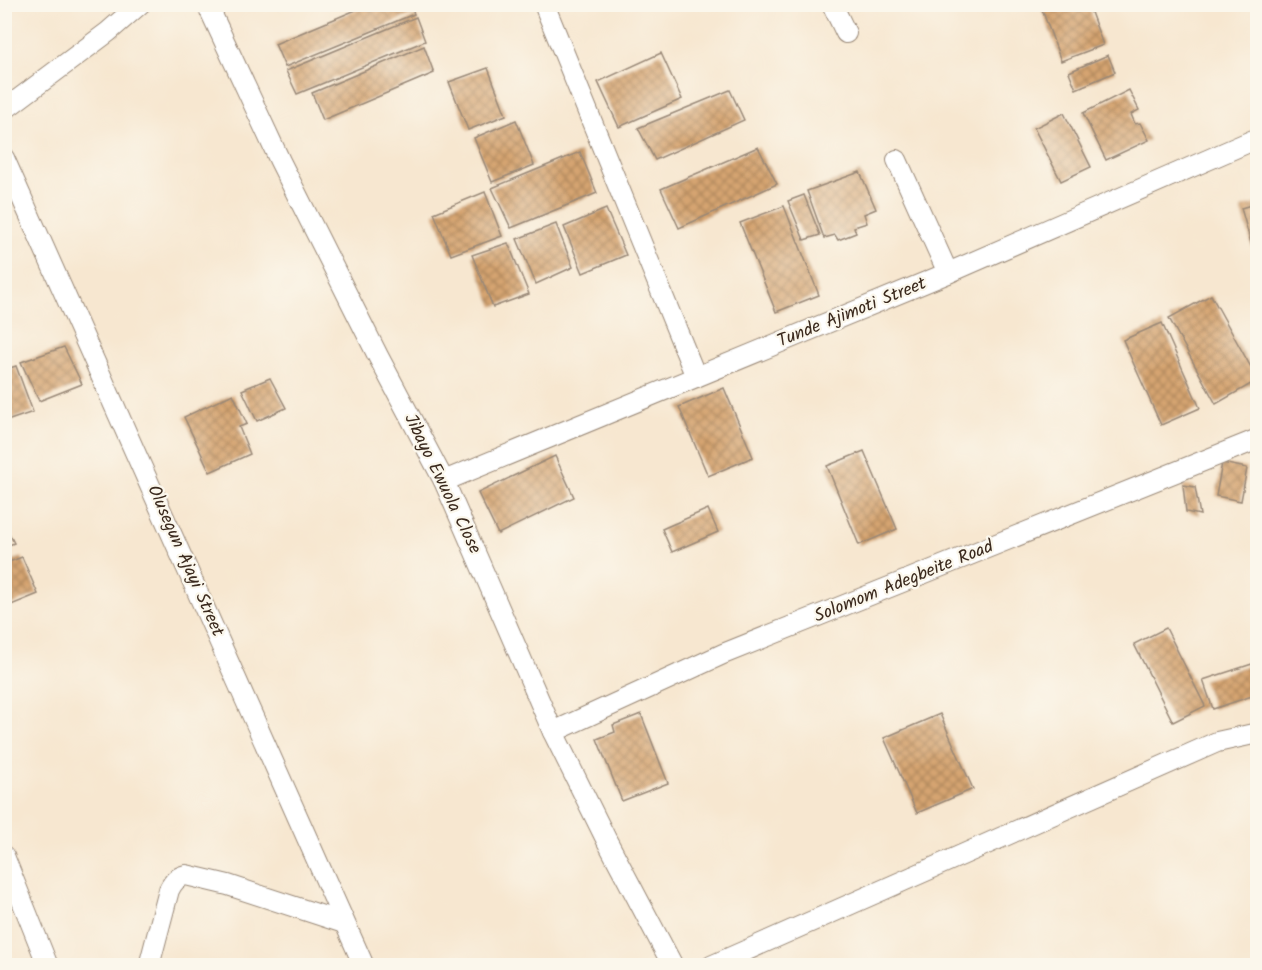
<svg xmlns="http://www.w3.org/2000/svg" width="1262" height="970" font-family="Kalam,sans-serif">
  <defs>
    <pattern id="building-cross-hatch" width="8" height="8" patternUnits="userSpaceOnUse" patternTransform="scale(1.5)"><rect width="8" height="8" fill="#d5a471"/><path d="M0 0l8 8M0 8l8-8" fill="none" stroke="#ae865c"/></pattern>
  </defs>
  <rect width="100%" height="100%" fill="#fbf7ec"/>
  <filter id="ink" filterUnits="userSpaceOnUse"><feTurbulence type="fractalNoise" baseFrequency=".0167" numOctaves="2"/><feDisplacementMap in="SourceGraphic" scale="12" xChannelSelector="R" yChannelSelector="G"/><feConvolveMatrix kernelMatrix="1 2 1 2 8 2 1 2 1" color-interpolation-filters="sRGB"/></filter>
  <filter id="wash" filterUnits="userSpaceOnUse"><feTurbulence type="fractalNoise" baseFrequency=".008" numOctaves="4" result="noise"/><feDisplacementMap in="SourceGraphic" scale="24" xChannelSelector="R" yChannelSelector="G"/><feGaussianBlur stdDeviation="1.35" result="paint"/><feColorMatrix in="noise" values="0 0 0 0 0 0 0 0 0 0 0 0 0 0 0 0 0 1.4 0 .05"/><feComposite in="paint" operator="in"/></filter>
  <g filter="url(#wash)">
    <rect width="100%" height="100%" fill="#f7e7d0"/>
    <g id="blocks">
      <g fill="url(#building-cross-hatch)">
        <polygon points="370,4 410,4 414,14 285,67 275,44"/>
        <polygon points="1040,4 1088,4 1103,45 1061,61"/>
        <polygon points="416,17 425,41 297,94 286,71"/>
        <polygon points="424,46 434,73 323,120 312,93"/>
        <polygon points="661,53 682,99 619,127 598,82"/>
        <polygon points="1108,55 1115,72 1076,89 1069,72"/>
        <polygon points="488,68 506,115 468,130 449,82"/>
        <polygon points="730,90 744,120 655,160 638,128"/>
        <polygon points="1129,90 1139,110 1131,114 1135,124 1140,123 1149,140 1106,160 1083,113"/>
        <polygon points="1064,113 1091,167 1061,181 1034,128"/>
        <polygon points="516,120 534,165 492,182 474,138"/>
        <polygon points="758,147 777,184 679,228 661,189"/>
        <polygon points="580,152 597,193 511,228 492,188"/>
        <polygon points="860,172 876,209 864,214 867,223 854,227 856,233 838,240 835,235 824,238 807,191"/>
        <polygon points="485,192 502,236 451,255 434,213"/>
        <polygon points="804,195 820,235 804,240 788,201"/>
        <polygon points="1258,203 1258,264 1257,264 1241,208"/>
        <polygon points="784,206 819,295 776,312 740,223"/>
        <polygon points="606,209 626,255 583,273 564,227"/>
        <polygon points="556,224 573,267 536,284 517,239"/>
        <polygon points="508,243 529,294 493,307 472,255"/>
        <polygon points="1211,295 1258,380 1216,404 1169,318"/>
        <polygon points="1162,323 1200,408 1161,425 1123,340"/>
        <polygon points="64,347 82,384 39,401 21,362"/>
        <polygon points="16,366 33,412 4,422 4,370"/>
        <polygon points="270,378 286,408 257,421 242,390"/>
        <polygon points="724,388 753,457 708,476 679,407"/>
        <polygon points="233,394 247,424 239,427 250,454 210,472 184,417"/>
        <polygon points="864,451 897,529 859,545 827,466"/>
        <polygon points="555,456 574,497 498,534 478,493"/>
        <polygon points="1222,463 1247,468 1241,501 1216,496"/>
        <polygon points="1183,485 1195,487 1200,515 1186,512"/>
        <polygon points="708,509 718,532 672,552 662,529"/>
        <polygon points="4,523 14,543 4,547"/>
        <polygon points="22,557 38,594 4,608 4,564"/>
        <polygon points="1166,628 1205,706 1173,722 1134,644"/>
        <polygon points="1252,664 1258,682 1258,694 1213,709 1203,680"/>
        <polygon points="641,714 668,783 622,801 597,739 615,732 613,725"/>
        <polygon points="940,714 973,789 917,813 884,738"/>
      </g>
    </g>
  </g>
  <g filter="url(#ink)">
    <use href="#blocks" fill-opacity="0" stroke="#987" stroke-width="1.5"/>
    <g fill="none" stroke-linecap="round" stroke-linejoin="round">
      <g stroke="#987" stroke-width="22">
        <g id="minor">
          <polyline points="207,4 280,161 378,356 444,481 553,732 607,841 673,966"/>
          <polyline points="832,4 846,33"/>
          <polyline points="546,9 696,377"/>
          <polyline points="4,110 108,32 140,4"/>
          <polyline points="4,158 364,966"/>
          <polyline points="897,160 948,273"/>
          <polyline points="444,481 948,273 1258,138"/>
          <polyline points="553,732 723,654 1258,439"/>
          <polyline points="4,856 48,966"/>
          <path d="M149,966L169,890C173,882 177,877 186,875L228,885L344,923"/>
          <polyline points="711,966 1217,742 1258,733"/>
        </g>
      </g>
      <use href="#minor" stroke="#fff" stroke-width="20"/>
    </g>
  </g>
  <g text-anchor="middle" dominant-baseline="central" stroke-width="4.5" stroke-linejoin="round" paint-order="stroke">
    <g font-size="18" fill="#3b2a1e" stroke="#fbf7ec">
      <text transform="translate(852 313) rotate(-22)">Tunde Ajimoti Street</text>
      <text transform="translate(442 484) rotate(64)">Jibayo Ewuola Close</text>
      <text transform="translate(185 561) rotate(66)">Olusegun Ajayi Street</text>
      <text transform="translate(904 582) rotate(-22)">Solomom Adegbeite Road</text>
    </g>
  </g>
  <rect width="1262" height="970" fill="none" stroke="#fbf7ec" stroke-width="24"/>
</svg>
